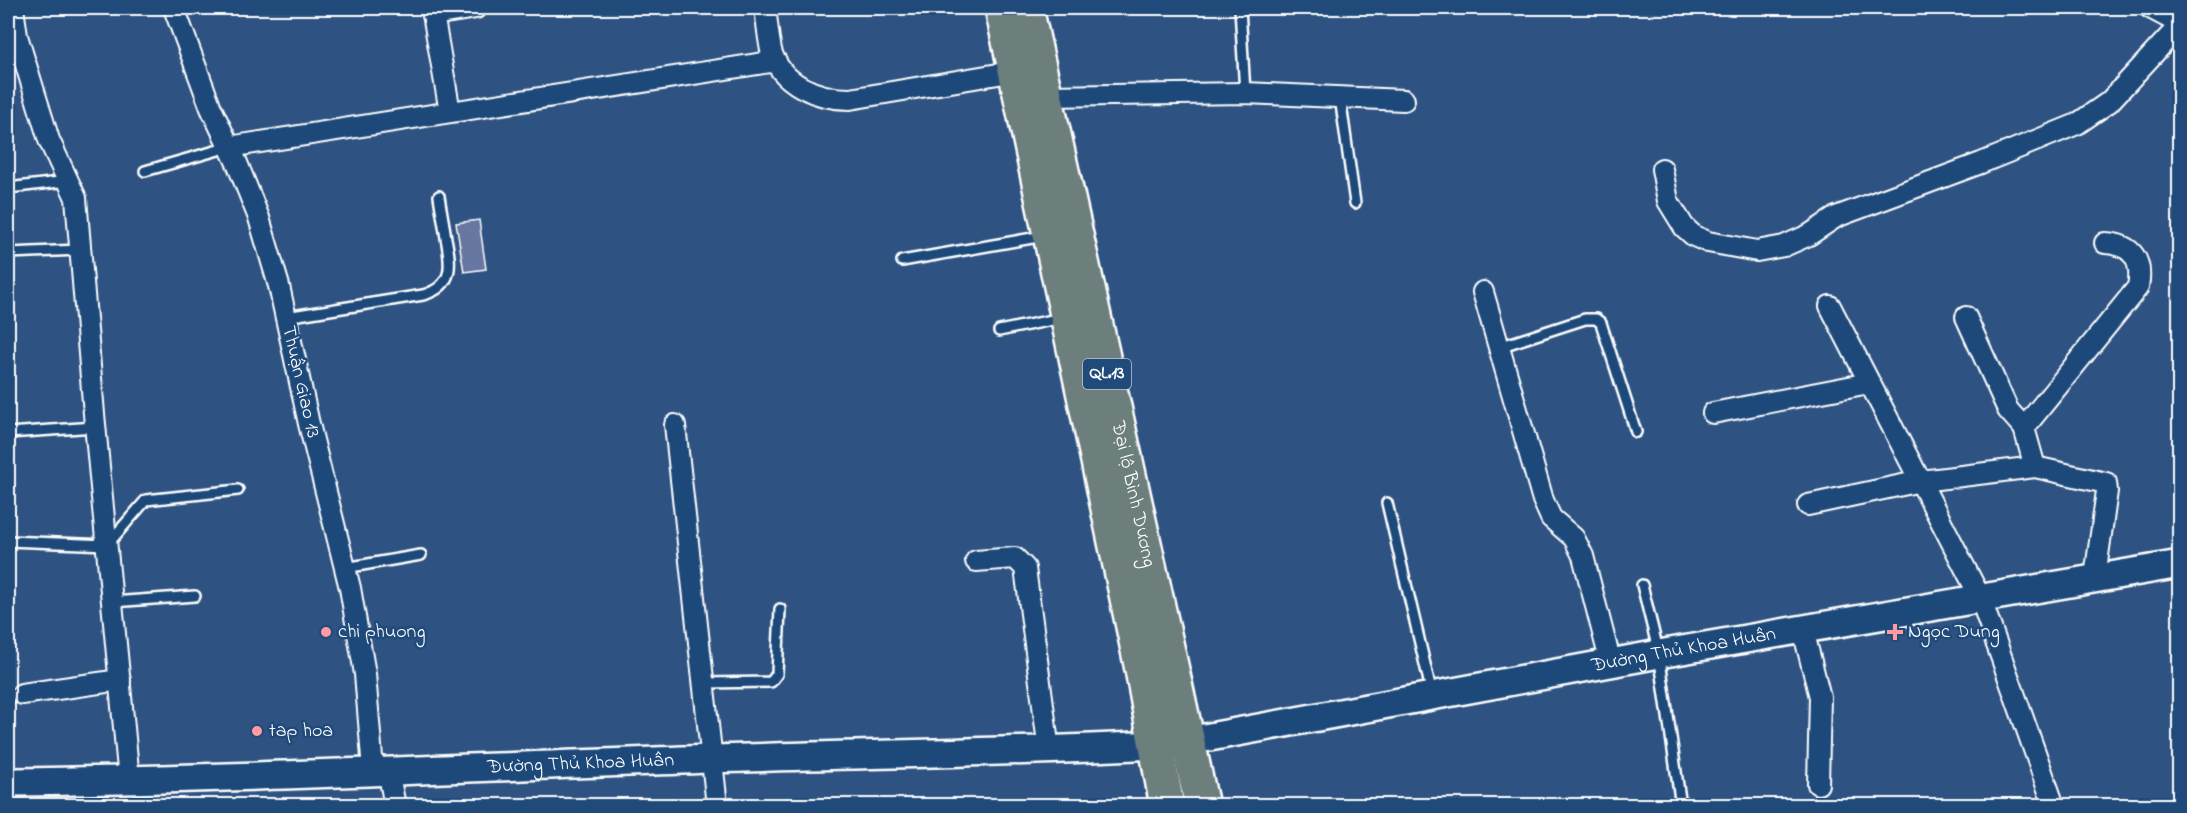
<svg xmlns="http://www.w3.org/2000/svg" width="2187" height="813" font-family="'Indie Flower',sans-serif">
  <rect width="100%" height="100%" fill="#2e5382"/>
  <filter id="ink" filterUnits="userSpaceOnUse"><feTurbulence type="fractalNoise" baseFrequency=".0167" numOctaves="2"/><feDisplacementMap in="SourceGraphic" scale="12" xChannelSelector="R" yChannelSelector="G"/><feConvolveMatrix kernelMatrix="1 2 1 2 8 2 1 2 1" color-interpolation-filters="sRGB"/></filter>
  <g filter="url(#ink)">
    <polygon fill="#6876a2" stroke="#fff" stroke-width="1.5" points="479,220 486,269 464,272 456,223"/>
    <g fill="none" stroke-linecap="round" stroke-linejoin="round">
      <g stroke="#fff" stroke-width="14">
        <g id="service">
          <polyline points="1240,8 1245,93"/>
          <polyline points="1340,97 1355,203"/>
          <polyline points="145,171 229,147"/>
          <polyline points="8,188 68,181"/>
          <polyline points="8,253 80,250"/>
          <polyline points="902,261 1044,236"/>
          <path d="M286,317L423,295C455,286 451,264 446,238C444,224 441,210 439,196"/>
          <polyline points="999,331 1062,318"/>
          <polyline points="1499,347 1585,319 1596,319 1601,323 1636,432"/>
          <polyline points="8,433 95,427"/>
          <polyline points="1387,503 1432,694"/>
          <polyline points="8,541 107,545 146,500 238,490"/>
          <polyline points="345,568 421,555"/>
          <polyline points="1642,585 1659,654 1681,806"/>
          <polyline points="112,602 195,596"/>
          <polyline points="704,683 771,682 777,674 780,609"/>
        </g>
      </g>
      <g stroke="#fff" stroke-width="24">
        <g id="minor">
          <polyline points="13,8 17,36 49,140 76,198 94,414 129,780"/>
          <polyline points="174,8 211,108 237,163 259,218 279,286 309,424 350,588 365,674 373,770"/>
          <polyline points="432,8 450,112"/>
          <path d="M765,8C767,21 768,36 771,50C780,84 818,99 850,99L1016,71"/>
          <polyline points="2150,8 2180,24"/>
          <polyline points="433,15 476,8"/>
          <polyline points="1046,96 1245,93 1404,100"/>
          <polyline points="229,147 776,61"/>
          <polyline points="1662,169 1668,201 1684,227 1694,236 1708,242 1757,251 1784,246 1809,235 1836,217 1981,163 2077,124 2109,102 2180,25"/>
          <polyline points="1483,292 1543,500 1551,518 1574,538 1583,556 1611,664"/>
          <polyline points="1830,306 1980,597 2054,806"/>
          <polyline points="1966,317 2008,410 2024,428"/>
          <polyline points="1713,413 1869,383"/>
          <polyline points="675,425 717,806"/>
          <polyline points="1808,505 1921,481 2035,467"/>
          <polyline points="976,561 1015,558 1025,568 1049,751"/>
          <path d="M2095,577L2107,491L2106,483L2035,467L2024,428L2138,287C2143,261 2133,244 2105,243"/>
          <polyline points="1803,630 1820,697 1818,784"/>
          <polyline points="22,694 120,680"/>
          <polyline points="388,770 395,806"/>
        </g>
      </g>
      <g stroke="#fff" stroke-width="32">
        <g id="secondary">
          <path id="s1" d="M1188,741L1659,654L2180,564"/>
          <path id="s2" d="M8,782C242,779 477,767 711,759C859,754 1007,753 1155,745"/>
        </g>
      </g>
      <g stroke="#fff" stroke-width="38">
        <g id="trunk">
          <polyline points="1002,8 1142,669 1167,806"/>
          <path id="s3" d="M1026,8L1202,806"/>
        </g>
      </g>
      <use href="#service" stroke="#1f4a7a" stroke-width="9"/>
      <use href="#minor" stroke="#1f4a7a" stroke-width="20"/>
      <use href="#secondary" stroke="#1f4a7a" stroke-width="27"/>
      <use href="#trunk" stroke="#6c7f7c" stroke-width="33"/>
    </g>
  </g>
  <g fill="#ff9aa2" stroke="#1f4a7a" stroke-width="2">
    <circle cx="326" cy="632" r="6"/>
    <path d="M1892 623h6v6h6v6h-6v6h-6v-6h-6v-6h6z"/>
    <circle cx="257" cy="731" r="6"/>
  </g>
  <g text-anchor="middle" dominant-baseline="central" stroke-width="5" stroke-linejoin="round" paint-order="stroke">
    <rect fill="#1f4a7a" stroke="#bcc9d7" stroke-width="1.5" x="1083" y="359" width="48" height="30" rx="4.5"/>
    <g font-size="18" font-weight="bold" fill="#fff">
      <text x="1107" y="374">QL.13</text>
    </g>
    <g font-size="20" fill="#fff" stroke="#1f4a7a">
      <text transform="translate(300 382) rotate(77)">Thuận Giao 13</text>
      <text stroke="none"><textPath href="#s3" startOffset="498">Đại lộ Bình Dương</textPath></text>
      <text stroke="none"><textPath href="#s1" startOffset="504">Đường Thủ Khoa Huân</textPath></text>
      <text stroke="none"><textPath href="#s2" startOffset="573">Đường Thủ Khoa Huân</textPath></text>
    </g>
    <g font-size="20" fill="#fff" stroke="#1f4a7a" text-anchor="start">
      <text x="338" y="632">chi phuong</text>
      <text x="1908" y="632">Ngọc Dung</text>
      <text x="269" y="731">tap hoa</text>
    </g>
  </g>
  <rect width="2187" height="813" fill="none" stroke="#1f4a7a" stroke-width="30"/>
  <rect x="15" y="15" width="2157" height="783" fill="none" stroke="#fff" stroke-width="2" filter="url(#ink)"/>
</svg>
